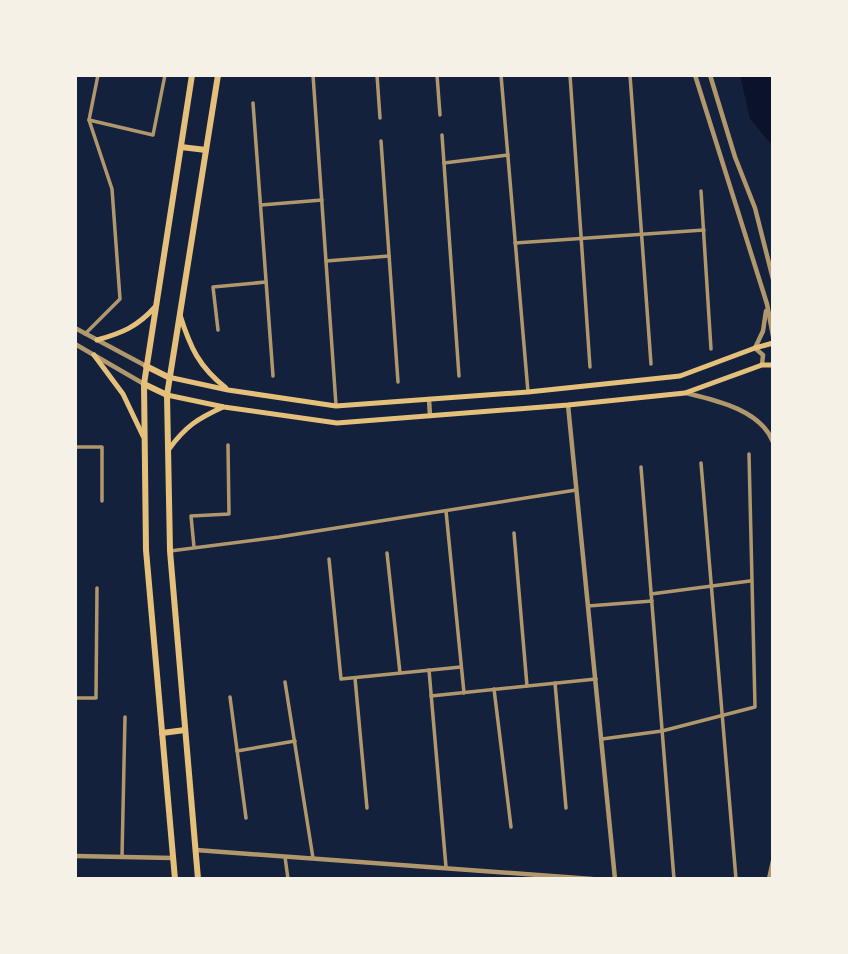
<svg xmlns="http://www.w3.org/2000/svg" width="848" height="954" font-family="Raleway,sans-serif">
  <rect width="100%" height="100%" fill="#14213d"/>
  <polygon fill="#0b132b" points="740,75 773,75 773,198 771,144 750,119"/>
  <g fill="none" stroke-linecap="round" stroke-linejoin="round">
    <g stroke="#b1986c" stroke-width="3.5">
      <polyline points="313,75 336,405"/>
      <polyline points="377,75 380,118"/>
      <polyline points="437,75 440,115"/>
      <polyline points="501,75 528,392"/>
      <polyline points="570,75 590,367"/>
      <polyline points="630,75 651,364"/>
      <polyline points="253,103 273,376"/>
      <polyline points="89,120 153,135 165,75"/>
      <polyline points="442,135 459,376"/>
      <polyline points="381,141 398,382"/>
      <polyline points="444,163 508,155"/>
      <polyline points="701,191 711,349"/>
      <polyline points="261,205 322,200"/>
      <polyline points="515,243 704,230"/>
      <polyline points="326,261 389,256"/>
      <polyline points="218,330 213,287 266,282"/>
      <polyline points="85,334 120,299 112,189 89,120 98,75"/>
      <polyline points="75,447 102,447 102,501"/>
      <polyline points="701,463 736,879"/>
      <polyline points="641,467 674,879"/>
      <polyline points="446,511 464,693"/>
      <polyline points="514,533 527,686"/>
      <polyline points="194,547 191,516 229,514 228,445"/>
      <polyline points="170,551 279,537 576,490"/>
      <polyline points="387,553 400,673"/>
      <polyline points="329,559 341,679 461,667"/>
      <polyline points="651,594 750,581"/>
      <polyline points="588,606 652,601"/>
      <polyline points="429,670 446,867"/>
      <polyline points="355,678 367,808"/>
      <polyline points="285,682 313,858"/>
      <polyline points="555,683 566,808"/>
      <polyline points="494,689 511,827"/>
      <polyline points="431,696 596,679"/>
      <polyline points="230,697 246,818"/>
      <polyline points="75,698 96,698 97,588"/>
      <polyline points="602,739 662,731 755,707 749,454"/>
      <polyline points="237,751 295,741"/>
      <polyline points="122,857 125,717"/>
      <polyline points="285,857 288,879"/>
    </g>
    <g stroke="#b1986c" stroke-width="4.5">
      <polyline points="695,75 767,304 773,336"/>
      <polyline points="710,75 735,157 755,208 773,279"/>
      <polyline points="75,328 146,366"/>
      <polyline points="75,344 144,384"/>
      <polyline points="762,365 763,355 755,348 763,331 766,311"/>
      <path d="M686,393C715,400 761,410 773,442"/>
      <polyline points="429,399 430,416"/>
      <polyline points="568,405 615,879"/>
      <polyline points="196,850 592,879"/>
      <polyline points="75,856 173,858"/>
      <polyline points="769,879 773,861"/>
    </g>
    <g stroke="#e5c07b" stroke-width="5">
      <path d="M180,315C190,347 199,367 226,388"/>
      <path d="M97,340C122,333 137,327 155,307"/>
      <polyline points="94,355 123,394 143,436"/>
      <polyline points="168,377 228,390 336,406 528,392 680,376 755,348 773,343"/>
      <polyline points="167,395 224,407 337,423 568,405 685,393 762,365 773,365"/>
      <path d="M169,449C186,426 197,419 223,407"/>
    </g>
    <g stroke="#e5c07b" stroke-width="6">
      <polyline points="181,147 206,150"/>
      <polyline points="146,366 168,377"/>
      <polyline points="144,384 167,395"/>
      <polyline points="162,733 185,730"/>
      <polyline points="175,879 146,550 144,384 192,75"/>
      <polyline points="198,879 170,551 167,395 218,75"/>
    </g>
  </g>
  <rect width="848" height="954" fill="none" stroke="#f6f1e7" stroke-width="154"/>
</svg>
